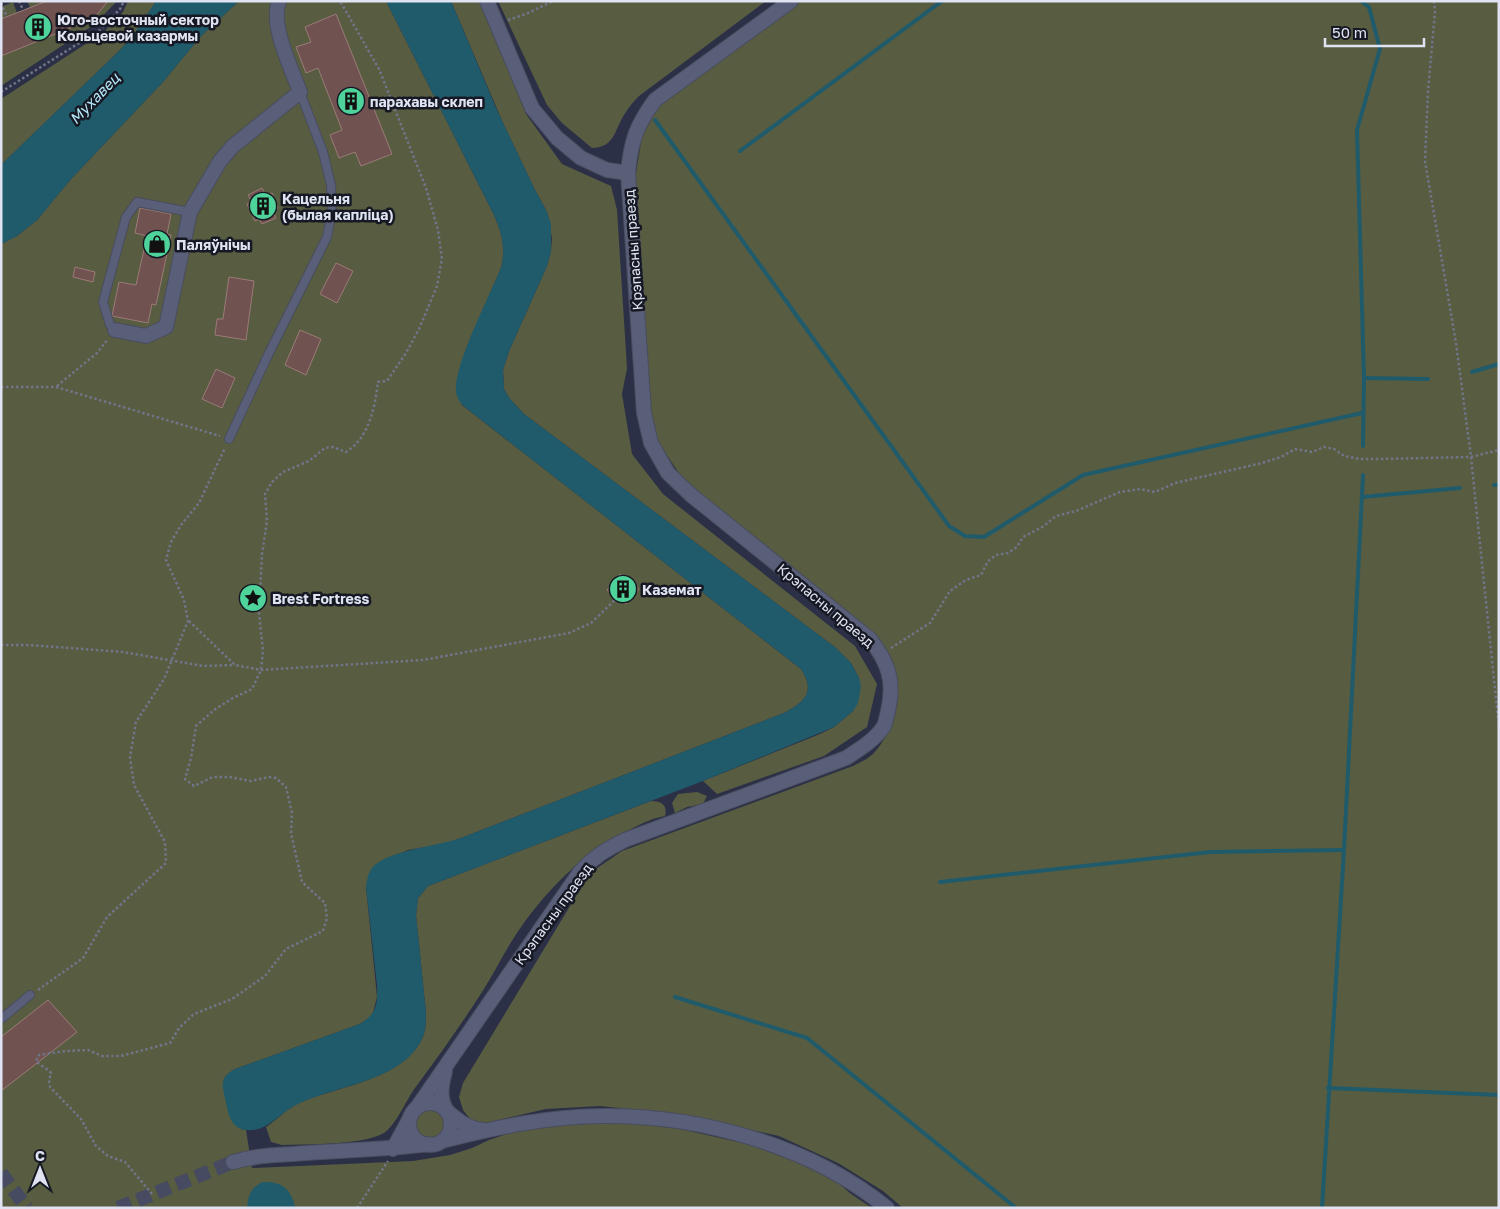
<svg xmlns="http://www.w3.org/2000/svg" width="1500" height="1209" font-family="'Golos Text',sans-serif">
  <rect width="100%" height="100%" fill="#2b3047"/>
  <g fill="#585c40">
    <polygon points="27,1 117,1 95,24 1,86 1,7 13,2 17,13 30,7"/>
    <polygon points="128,1 156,1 134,37 130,38 121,49 1,165 1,99 104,32 123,12"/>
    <path d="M239,1H386L494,215C502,233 506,249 501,268L471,337L460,369L456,386L462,405L801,669C816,692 805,702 784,713L461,838L443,844L408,850L379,863L366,887L377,997L373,1013L370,1017L360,1024L235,1069L228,1074L224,1079L241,1129L246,1130L252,1168L413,1161L450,1155L472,1148L489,1140L516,1131L563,1125L610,1123H633L680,1129L747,1144L803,1164L820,1172L836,1181L851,1194L872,1208H1V244L17,236L37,220L71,179L163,82L200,37Z"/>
    <polygon points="451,1 479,1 487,16 526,114 562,164 611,186 617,210 627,368 622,394 632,454 663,494 855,646 877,684 867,727 824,756 717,794 703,781 820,734 834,727 853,711 859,678 851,663 836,648 524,414 509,398 504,389 503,370 509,351 547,266 551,251 552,238 547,212 534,188 503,123"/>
    <path d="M498,1H766L639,96C633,102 628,108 624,115C614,131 615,147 592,148L562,123L547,105Z"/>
    <path d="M799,1H1499V1208H903L883,1191L838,1163L779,1136L715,1122L657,1112L600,1106L546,1109L485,1123L471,1120L463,1110L459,1097L463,1083L590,873L622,851L853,766C860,762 868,759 873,754C879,748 885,738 888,731C903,694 896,676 881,641L685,482L658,442L646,402L635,179L642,136L661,103Z"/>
    <polygon points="697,792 707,796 703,804 687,807 675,813 672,803 678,794"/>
    <path d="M651,801C661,801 668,805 665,816C653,818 643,823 633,828C587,849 547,889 519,930C505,950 495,972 482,992C461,1025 438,1057 415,1088C406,1100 395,1128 382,1134C361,1145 308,1144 282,1145L271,1142L266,1127C277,1120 285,1110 297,1104C336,1086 401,1081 422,1039C426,1031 426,1021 426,1013L416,915L418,898L428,886Z"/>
    <circle cx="431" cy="1124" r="17"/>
  </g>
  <g fill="#205b6c">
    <polygon points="156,1 239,1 200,37 163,82 71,179 37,220 17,236 1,244 1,165 121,49 134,34"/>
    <path d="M386,1H451L496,108L534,188L547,212L551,224V251L547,266L509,351L503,370L504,389L509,398L524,414L836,648L851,663L859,678L861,686L858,703L853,711L834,727L703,781L428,886L418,898L416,915L426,1013C426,1021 426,1031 422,1039C402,1082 334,1085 296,1105C278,1114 268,1132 246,1130C229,1128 228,1111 225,1098C224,1092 221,1085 224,1079C226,1074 230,1072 235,1069L360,1024C377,1014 378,1003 377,985L366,887C367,880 368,873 372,868C387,850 439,846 461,838L784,713C805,702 816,692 801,669L466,408C461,404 457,399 456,392C453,366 490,295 501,268C506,249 502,233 494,215Z"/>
    <path d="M263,1182C282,1181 292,1190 295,1208H247C248,1195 251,1187 263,1182Z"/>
  </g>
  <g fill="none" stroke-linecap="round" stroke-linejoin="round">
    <g stroke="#205b6c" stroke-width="4">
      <polyline points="1361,1 1369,7 1380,49 1357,130 1364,378 1363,446"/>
      <polyline points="655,120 949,526 965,536 984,537 1083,475 1362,413"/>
      <polyline points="740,151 942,1"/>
      <polyline points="1472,372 1499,364"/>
      <polyline points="1364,378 1428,379"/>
      <polyline points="1494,485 1499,485"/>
      <polyline points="1362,497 1460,488"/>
      <polyline points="940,882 1210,852 1344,850"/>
      <polyline points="675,997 807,1038 1016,1208"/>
      <polyline points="1328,1088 1499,1095"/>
      <polyline points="1322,1208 1344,850 1363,475"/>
    </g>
  </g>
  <g fill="#705250" stroke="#9b7b78">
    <polygon points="47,1 108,1 96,16 85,22 1,56 1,19"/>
    <polygon points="336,14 392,154 361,166 355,152 339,158 330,135 342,130 318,68 306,73 296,47 311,42 305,27"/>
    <polygon points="262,188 266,196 272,193 278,208 272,210 276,218 262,224 259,219 255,221 247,204 252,202 248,195"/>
    <polygon points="140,208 171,214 167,234 171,235 156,305 152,304 148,323 112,316 119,282 136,285 147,236 135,233"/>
    <polygon points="336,263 353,271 337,303 320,294"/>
    <polygon points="75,267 95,272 93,282 73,277"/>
    <polygon points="229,277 254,281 246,340 215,335 217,319 223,319"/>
    <polygon points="300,330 321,339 306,375 285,365"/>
    <polygon points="216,369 235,378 222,408 202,399"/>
    <polygon points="620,574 639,589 626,604 607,590"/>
    <polygon points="48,1000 77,1032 1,1091 1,1037"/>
  </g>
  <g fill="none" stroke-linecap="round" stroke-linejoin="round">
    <g stroke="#464b61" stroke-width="14" stroke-dasharray="14 7" stroke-linecap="butt">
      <polyline points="1,1173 27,1208"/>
      <polyline points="118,1208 233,1162"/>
    </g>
    <g stroke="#494d5f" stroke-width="10">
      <g id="service">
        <polyline points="110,325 103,302 126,217 137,202 190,212"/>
        <polyline points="229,439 269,353 327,237 332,211 331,185 323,152 300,92"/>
        <polyline points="1,1019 30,995"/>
      </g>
    </g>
    <g stroke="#494d5f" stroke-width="16">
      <g id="minor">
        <polyline points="487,1 532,108 557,138 581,158 607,170 628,173"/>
        <path d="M115,330L146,336L166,327L190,212L220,161L233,146L300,92C291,67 270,26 279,1"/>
        <path d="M445,1072C441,1086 439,1098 447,1111"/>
        <path d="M416,1109L580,872C593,857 607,849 625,840L846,758C860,749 875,740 884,726C886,721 887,715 888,711C895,681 888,662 870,639L691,495L668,473L651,443L644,413L628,173C631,141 636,126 655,100L791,1"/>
        <polyline points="393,1149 411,1116"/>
        <path d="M233,1162C253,1156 274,1155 294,1154C339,1150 384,1150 428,1144"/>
      </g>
    </g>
    <g stroke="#494d5f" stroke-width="16">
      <g id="tertiary">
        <circle cx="430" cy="1124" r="21"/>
        <path d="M447,1111C458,1121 469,1129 484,1130"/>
        <path d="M442,1141C494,1128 548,1116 603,1116C701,1115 811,1146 887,1208"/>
      </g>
    </g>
    <g stroke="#717589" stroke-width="2.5" stroke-dasharray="2.5 2.5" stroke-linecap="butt">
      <polyline points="19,1 23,10"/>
      <polyline points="1434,1 1435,12 1428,91 1425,161 1456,343 1471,457 1499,728"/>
      <polyline points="1,3 7,17"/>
      <polyline points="508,20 526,14 553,1"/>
      <polyline points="1,92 100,30 120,9 124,1"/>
      <polyline points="57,386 97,353 108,339"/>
      <polyline points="1,387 56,387 220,436"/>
      <polyline points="189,621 235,665 261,670 423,660 569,633 591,623 617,598"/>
      <polyline points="1,645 29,645 123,652 203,666 235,665"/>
      <polyline points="891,648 930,623 950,591 966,580 981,575 988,561 996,555 1008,553 1017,547 1023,537 1044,526 1056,516 1076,511 1120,492 1140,489 1155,492 1175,483 1262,463 1281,457 1295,449 1312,452 1324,447 1334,449 1344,456 1360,459 1380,459 1471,457 1499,450"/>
      <polyline points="38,990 83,958 107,917 166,863 165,842 134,785 130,757 136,722 164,679 188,621 184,600 166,560 171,542 181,525 199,503 225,448"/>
      <path d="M152,1194L125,1162L108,1156L96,1146L81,1119L50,1087L49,1080L51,1073C47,1068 40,1066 36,1061L39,1055L66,1051L88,1050L102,1056H121L170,1043L179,1028L194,1014L232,999L265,976L286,949L323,931L327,918L325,903L302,882L291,833L292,813L286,787L276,778L269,777L251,781L229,777H213L194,786L185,779L191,758L196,726L214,710L233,698L252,689L261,670L263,651L259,613L262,554L267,521L265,494L272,482L283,472L309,461L325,448L333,447L346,452C369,438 375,407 378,382L387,381L406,353L419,329L437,286L442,259L438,230L426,188L379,69L340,1"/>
      <polyline points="357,1208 388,1161"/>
    </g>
    <use href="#service" stroke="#595f78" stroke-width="8"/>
    <use href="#minor" stroke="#595f78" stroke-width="14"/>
    <use href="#tertiary" stroke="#595f78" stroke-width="14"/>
  </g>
  <defs>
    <g id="building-disc" transform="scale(1.4375)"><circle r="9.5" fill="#4ed39a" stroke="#161923"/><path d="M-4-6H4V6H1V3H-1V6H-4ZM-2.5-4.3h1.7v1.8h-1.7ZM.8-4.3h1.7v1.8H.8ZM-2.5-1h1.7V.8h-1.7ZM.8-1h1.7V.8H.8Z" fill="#111"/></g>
    <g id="shop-disc" transform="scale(1.4375)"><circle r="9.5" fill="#4ed39a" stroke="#161923"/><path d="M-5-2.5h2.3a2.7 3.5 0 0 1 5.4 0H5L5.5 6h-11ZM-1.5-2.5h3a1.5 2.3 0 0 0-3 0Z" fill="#111"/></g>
    <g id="sight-disc" transform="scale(1.4375)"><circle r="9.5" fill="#4ed39a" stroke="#161923"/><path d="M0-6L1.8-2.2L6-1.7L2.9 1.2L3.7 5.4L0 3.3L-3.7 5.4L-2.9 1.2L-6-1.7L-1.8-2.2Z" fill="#111"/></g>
  </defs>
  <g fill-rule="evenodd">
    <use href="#building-disc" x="38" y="27"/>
    <use href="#building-disc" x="351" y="101"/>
    <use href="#building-disc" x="263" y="206"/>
    <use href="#shop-disc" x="157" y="244"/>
    <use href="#building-disc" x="623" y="589"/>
    <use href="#sight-disc" x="253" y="598"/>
  </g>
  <g text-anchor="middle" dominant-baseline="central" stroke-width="5" stroke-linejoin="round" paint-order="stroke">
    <g font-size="14" font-weight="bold" fill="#e0e4f2" stroke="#161923" text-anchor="start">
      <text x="57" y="19">Юго-восточный сектор<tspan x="57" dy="16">Кольцевой казармы</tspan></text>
      <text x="370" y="101">парахавы склеп</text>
      <text x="282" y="198">Кацельня<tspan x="282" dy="16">(былая капліца)</tspan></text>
      <text x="176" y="244">Паляўнічы</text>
      <text x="642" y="589">Каземат</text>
      <text x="272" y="598">Brest Fortress</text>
    </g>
    <g font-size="14" fill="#e0e4f2" stroke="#161923">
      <text transform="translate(633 250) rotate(-94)">Крэпасны праезд</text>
      <text transform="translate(826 605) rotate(40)">Крэпасны праезд</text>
      <text transform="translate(553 914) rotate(-54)">Крэпасны праезд</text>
    </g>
    <g font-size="15" font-style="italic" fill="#b5e8fa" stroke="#161923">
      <text transform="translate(94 98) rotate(-46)">Мухавец</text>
    </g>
  </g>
  <rect width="1500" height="1209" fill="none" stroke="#e0e4f2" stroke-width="5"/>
  <g transform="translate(40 1169)" stroke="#161923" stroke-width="4" paint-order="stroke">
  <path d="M0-4L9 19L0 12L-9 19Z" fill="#e0e4f2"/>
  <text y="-8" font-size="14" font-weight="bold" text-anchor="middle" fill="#e0e4f2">С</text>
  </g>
  <path d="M1325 38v8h99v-8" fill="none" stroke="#e0e4f2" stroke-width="2.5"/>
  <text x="1332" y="38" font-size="15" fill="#e0e4f2" stroke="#161923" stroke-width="4" paint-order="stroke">50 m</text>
</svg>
